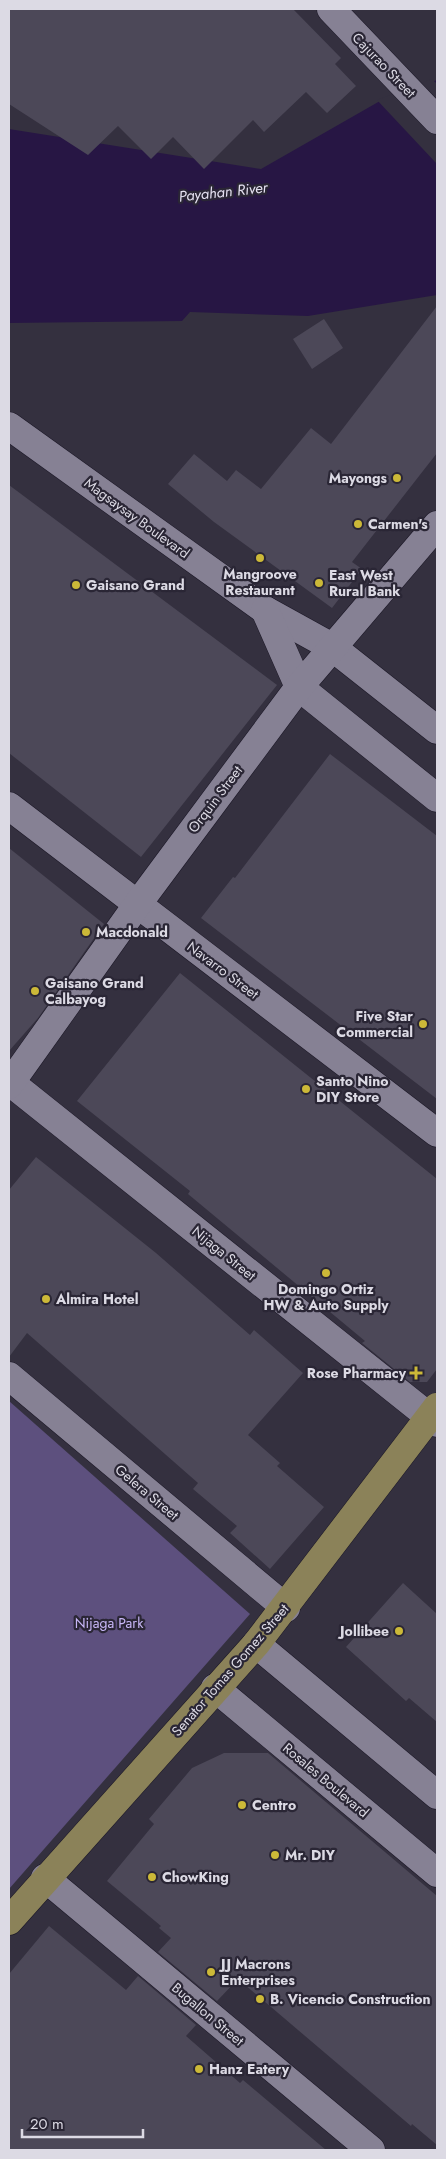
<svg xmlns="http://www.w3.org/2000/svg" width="446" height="2159" font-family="Jost,sans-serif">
  <rect width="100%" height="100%" fill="#34303f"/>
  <polygon fill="#5d507e" points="9,1401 250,1614 9,1889"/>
  <polygon fill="#271644" points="437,80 437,295 308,316 190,312 182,321 9,323 9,129 261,169 380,101"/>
  <polygon fill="#34303f" points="432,79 437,84 437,164 377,100"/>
  <g fill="#4c4858">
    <polygon points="9,9 293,9 341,58 335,64 356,86 327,113 306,92 264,132 253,120 204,169 173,137 151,159 118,126 88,155 9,104"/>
    <polygon points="437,306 437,453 352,562 362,569 332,608 214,522 168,484 194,454 227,481 236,470 261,489 311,428 331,444"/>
    <polygon points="324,319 343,348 312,369 293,339"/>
    <polygon points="9,485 277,685 141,857 9,753"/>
    <polygon points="330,754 437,836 437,1099 201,918 233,877 235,878"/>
    <polygon points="9,848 104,924 38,1018 9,1051"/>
    <polygon points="180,973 437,1179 437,1369 427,1382 410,1382 362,1343 365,1341 188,1194 190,1191 77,1101"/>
    <polygon points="36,1157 156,1253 250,1335 254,1330 303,1373 248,1435 280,1463 277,1466 324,1507 270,1569 230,1533 237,1526 193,1489 198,1483 27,1333 9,1357 9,1190"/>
    <polygon points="403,1583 437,1614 437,1722 409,1698 406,1701 346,1647"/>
    <polygon points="224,1753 268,1753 437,1896 437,2145 412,2124 411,2126 238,1979 217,2001 158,1952 171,1938 159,1928 161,1926 107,1881 154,1824 149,1819 192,1768"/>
    <polygon points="49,1926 126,1990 138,1976 196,2025 186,2036 240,2083 243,2080 326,2150 9,2150 9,1974"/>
  </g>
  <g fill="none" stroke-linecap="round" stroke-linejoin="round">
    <g stroke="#1b1726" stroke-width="29">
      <g id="minor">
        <polyline points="331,9 437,120"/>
        <polyline points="9,426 265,610 332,647 437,730"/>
        <polyline points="265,610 299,687 437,798"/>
        <polyline points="9,806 437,1133"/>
        <polyline points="11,1083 437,1423"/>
        <polyline points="9,1085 137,905 299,687 437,525"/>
        <polyline points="9,1376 286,1608"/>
        <polyline points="256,1644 437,1795"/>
        <polyline points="215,1688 437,1873"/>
        <polyline points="45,1878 371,2150"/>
      </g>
    </g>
    <g stroke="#1b1726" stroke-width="29">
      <polyline id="major" points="9,1921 256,1644 437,1407"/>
    </g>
    <use href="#minor" stroke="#868194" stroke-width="28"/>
    <use href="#major" stroke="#8b8259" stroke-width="28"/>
  </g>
  <g fill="#ccb938" stroke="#2a2635" stroke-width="2">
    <circle cx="397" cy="478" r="5"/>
    <circle cx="358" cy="524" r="5"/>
    <circle cx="260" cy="558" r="5"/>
    <circle cx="319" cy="583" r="5"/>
    <circle cx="76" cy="585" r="5"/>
    <circle cx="86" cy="932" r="5"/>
    <circle cx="35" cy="991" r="5"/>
    <circle cx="423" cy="1024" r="5"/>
    <circle cx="306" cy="1089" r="5"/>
    <circle cx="326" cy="1273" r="5"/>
    <circle cx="46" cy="1299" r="5"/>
    <path d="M413.5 1365.5h5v5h5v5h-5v5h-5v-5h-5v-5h5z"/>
    <circle cx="399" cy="1631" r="5"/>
    <circle cx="242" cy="1805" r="5"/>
    <circle cx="275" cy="1855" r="5"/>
    <circle cx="152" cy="1877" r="5"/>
    <circle cx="211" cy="1972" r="5"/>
    <circle cx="260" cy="1999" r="5"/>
    <circle cx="199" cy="2069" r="5"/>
  </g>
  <g text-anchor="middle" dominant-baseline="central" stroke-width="4.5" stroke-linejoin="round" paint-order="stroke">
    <g font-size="14" fill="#dcdae4" stroke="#2a2635">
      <text transform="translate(384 65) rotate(46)">Cajurao Street</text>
      <text transform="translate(137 518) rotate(36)">Magsaysay Boulevard</text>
      <text transform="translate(215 799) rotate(-53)">Orquin Street</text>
      <text transform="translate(223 970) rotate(37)">Navarro Street</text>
      <text transform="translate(224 1253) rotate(39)">Nijaga Street</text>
      <text transform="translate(147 1492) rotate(40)">Gelera Street</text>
      <text transform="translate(230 1670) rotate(-49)">Senator Tomas Gomez Street</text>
      <text transform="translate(326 1780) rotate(40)">Rosales Boulevard</text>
      <text transform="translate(208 2014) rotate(40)">Bugallon Street</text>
    </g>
    <g font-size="14" font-weight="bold" fill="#dcdae4" stroke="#2a2635" text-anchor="start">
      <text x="387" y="478" text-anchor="end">Mayongs</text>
      <text x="368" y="524">Carmen's</text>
      <text x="260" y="574" text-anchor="middle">Mangroove<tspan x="260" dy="16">Restaurant</tspan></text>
      <text x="329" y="575">East West<tspan x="329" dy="16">Rural Bank</tspan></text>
      <text x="86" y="585">Gaisano Grand</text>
      <text x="96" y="932">Macdonald</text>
      <text x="45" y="983">Gaisano Grand<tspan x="45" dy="16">Calbayog</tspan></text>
      <text x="413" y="1016" text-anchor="end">Five Star<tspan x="413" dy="16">Commercial</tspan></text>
      <text x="316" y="1081">Santo Nino<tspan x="316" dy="16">DIY Store</tspan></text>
      <text x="326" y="1289" text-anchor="middle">Domingo Ortiz<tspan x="326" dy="16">HW &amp; Auto Supply</tspan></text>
      <text x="56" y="1299">Almira Hotel</text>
      <text x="406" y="1373" text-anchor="end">Rose Pharmacy</text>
      <text x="389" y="1631" text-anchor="end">Jollibee</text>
      <text x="252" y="1805">Centro</text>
      <text x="285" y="1855">Mr. DIY</text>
      <text x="162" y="1877">ChowKing</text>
      <text x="221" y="1964">JJ Macrons<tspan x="221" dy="16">Enterprises</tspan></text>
      <text x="270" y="1999">B. Vicencio Construction</text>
      <text x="209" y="2069">Hanz Eatery</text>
    </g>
    <g font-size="14" fill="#c8b7f7" stroke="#2a2635">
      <text x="109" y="1623">Nijaga Park</text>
    </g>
    <g font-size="15" font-style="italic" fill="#e6e2f2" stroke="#2a2635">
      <text transform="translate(223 192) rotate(-6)">Payahan River</text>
    </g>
  </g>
  <rect width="446" height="2159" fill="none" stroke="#dcdae4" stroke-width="20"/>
  <path d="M22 2129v8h121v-8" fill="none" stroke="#dcdae4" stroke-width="2.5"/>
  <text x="30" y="2129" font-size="15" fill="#dcdae4" stroke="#2a2635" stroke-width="4" paint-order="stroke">20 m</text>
</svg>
